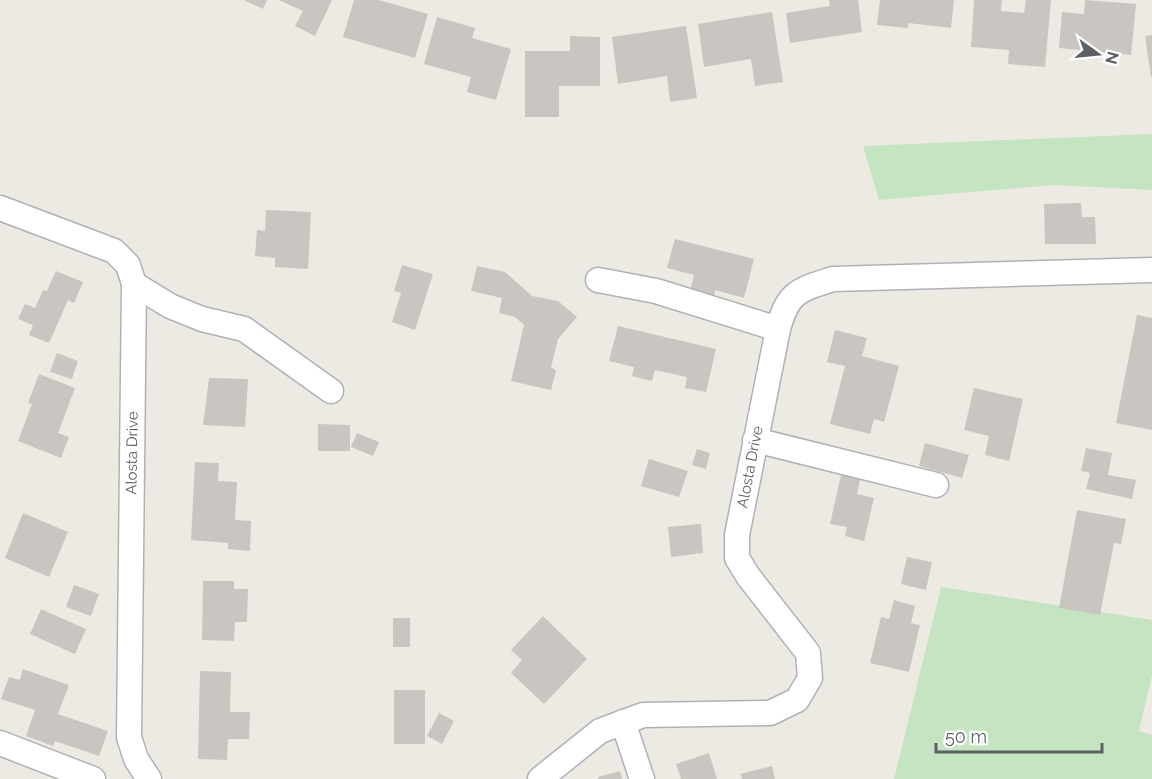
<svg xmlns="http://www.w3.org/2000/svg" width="1152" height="779" font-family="Raleway,sans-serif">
  <rect width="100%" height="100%" fill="#edeae4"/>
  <g fill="#c5e4c1">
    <polygon points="1152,134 1152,190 1054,185 879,200 863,146"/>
    <polygon points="941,587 1152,620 1152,675 1139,731 1152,735 1152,779 894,779"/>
  </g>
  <g fill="#c9c5c0">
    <polygon points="244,0 267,0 263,9"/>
    <polygon points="279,0 332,0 315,36 295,26 303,11"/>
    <polygon points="354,0 379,0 428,14 415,58 343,37"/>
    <polygon points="829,0 858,0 862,32 790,43 786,13 830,6"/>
    <polygon points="880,0 954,0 951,28 908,23 908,28 877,25"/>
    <polygon points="974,0 1002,0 1001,11 1024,13 1026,0 1051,0 1045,67 1008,64 1009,50 971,47"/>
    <polygon points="1085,0 1136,4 1131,55 1059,48 1062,12 1084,14"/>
    <polygon points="772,12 783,82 755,86 751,59 704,67 698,24"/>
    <polygon points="437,17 475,28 472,38 511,49 496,100 467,92 471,77 424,64"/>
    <polygon points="686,26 697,98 670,102 667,76 618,84 612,37"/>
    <polygon points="1152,35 1152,77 1151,77 1145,36"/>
    <polygon points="570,36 600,37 600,86 559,86 559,117 525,117 525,51 570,51"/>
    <polygon points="1081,203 1082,217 1095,217 1096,244 1045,244 1044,204"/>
    <polygon points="266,210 311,212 308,269 275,267 275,258 255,256 257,230 265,231"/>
    <polygon points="675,239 754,259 744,298 715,290 714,297 690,291 694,275 667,268"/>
    <polygon points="402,265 433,274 415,330 392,322 401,293 394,291"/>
    <polygon points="477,266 505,272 532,296 558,301 577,317 558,339 551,367 556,371 551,390 511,381 524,325 515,317 499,313 502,298 471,291"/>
    <polygon points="56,271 83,282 74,303 68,300 49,343 29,335 33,325 18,319 25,304 35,308 43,290 47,291"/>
    <polygon points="1137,315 1152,318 1152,430 1116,423"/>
    <polygon points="618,326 716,349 706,392 685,388 687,377 655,370 652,381 632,376 634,367 609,361"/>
    <polygon points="835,330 867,338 862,356 899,366 884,422 874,419 870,434 830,424 845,366 827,362"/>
    <polygon points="57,353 78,361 72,379 50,372"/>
    <polygon points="39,374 75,388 58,433 69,437 61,458 18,441 32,404 28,403"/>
    <polygon points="209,378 248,379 245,427 203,425"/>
    <polygon points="974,388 1023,399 1009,461 985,455 989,436 964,430"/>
    <polygon points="318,424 350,425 350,451 318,451"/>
    <polygon points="357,433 379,442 373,456 351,447"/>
    <polygon points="925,443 969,455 962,478 919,466"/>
    <polygon points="1086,448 1112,453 1108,475 1136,480 1132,499 1086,489 1090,473 1081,471"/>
    <polygon points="697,449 710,453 706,469 692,465"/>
    <polygon points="649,459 688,471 679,497 641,486"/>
    <polygon points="195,462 219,463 218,481 237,482 235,520 251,521 250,551 228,549 228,543 191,540"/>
    <polygon points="842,471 861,475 857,494 874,498 864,541 845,536 847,527 830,524"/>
    <polygon points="1077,510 1126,519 1121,544 1114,543 1100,615 1059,608"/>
    <polygon points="23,513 68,532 49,577 5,558"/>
    <polygon points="701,524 703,553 671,557 668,527"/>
    <polygon points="907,557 932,562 926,590 901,584"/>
    <polygon points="203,581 234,581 234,589 248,589 247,622 235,622 234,641 202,640"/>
    <polygon points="74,585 99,594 91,616 66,607"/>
    <polygon points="894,600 915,606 911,623 920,625 909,672 870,663 881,617 889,619"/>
    <polygon points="41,609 86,629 75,654 30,634"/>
    <polygon points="543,616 587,659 544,704 511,673 522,660 511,650"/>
    <rect x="393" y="618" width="17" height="29"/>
    <polygon points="23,669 69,685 58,714 108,731 99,756 55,741 53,746 26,736 35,710 1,699 9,677 20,680"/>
    <polygon points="200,671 231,672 230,712 250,712 249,739 228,739 227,760 198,759"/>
    <rect x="394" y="690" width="31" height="54"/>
    <polygon points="439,713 454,721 442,744 427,736"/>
    <polygon points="709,753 717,779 681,779 676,764"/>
    <polygon points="772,766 775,779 742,779 740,774"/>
    <polygon points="620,771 622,779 598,779 598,777"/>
  </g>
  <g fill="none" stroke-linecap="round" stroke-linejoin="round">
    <g stroke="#afb2b5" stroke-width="27">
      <g id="minor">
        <polyline points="0,208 114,251 128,265 134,284 129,737 136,759 149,779"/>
        <polyline points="598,280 656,291 778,329"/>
        <polyline points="134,284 170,306 202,319 244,329 331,391"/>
        <polyline points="755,440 936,485"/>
        <polyline points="623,722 642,779"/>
        <polyline points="0,743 93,779"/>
        <path d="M540,779L600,731L643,715L770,713L797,700L810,678L808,653L748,576L737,558V535L778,329C788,292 798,290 833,279L1152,270"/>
      </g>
    </g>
    <use href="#minor" stroke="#fff" stroke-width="24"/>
  </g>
  <g text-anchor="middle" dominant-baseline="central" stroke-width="4.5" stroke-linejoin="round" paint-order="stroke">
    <g font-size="15" fill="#5c6063" stroke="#fff">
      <text transform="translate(132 453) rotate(-89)">Alosta Drive</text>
      <text transform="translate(750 467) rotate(-79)">Alosta Drive</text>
    </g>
  </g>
  <g transform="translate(1098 54) rotate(105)" stroke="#ffffff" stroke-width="4.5" paint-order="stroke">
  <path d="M0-4.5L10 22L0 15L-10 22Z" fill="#5c6063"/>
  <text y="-9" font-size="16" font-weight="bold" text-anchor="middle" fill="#5c6063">N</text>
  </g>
  <path d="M936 743v9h166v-9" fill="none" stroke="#5c6063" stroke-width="3"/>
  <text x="945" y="743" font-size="18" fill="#5c6063" stroke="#ffffff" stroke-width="4.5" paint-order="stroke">50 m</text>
</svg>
